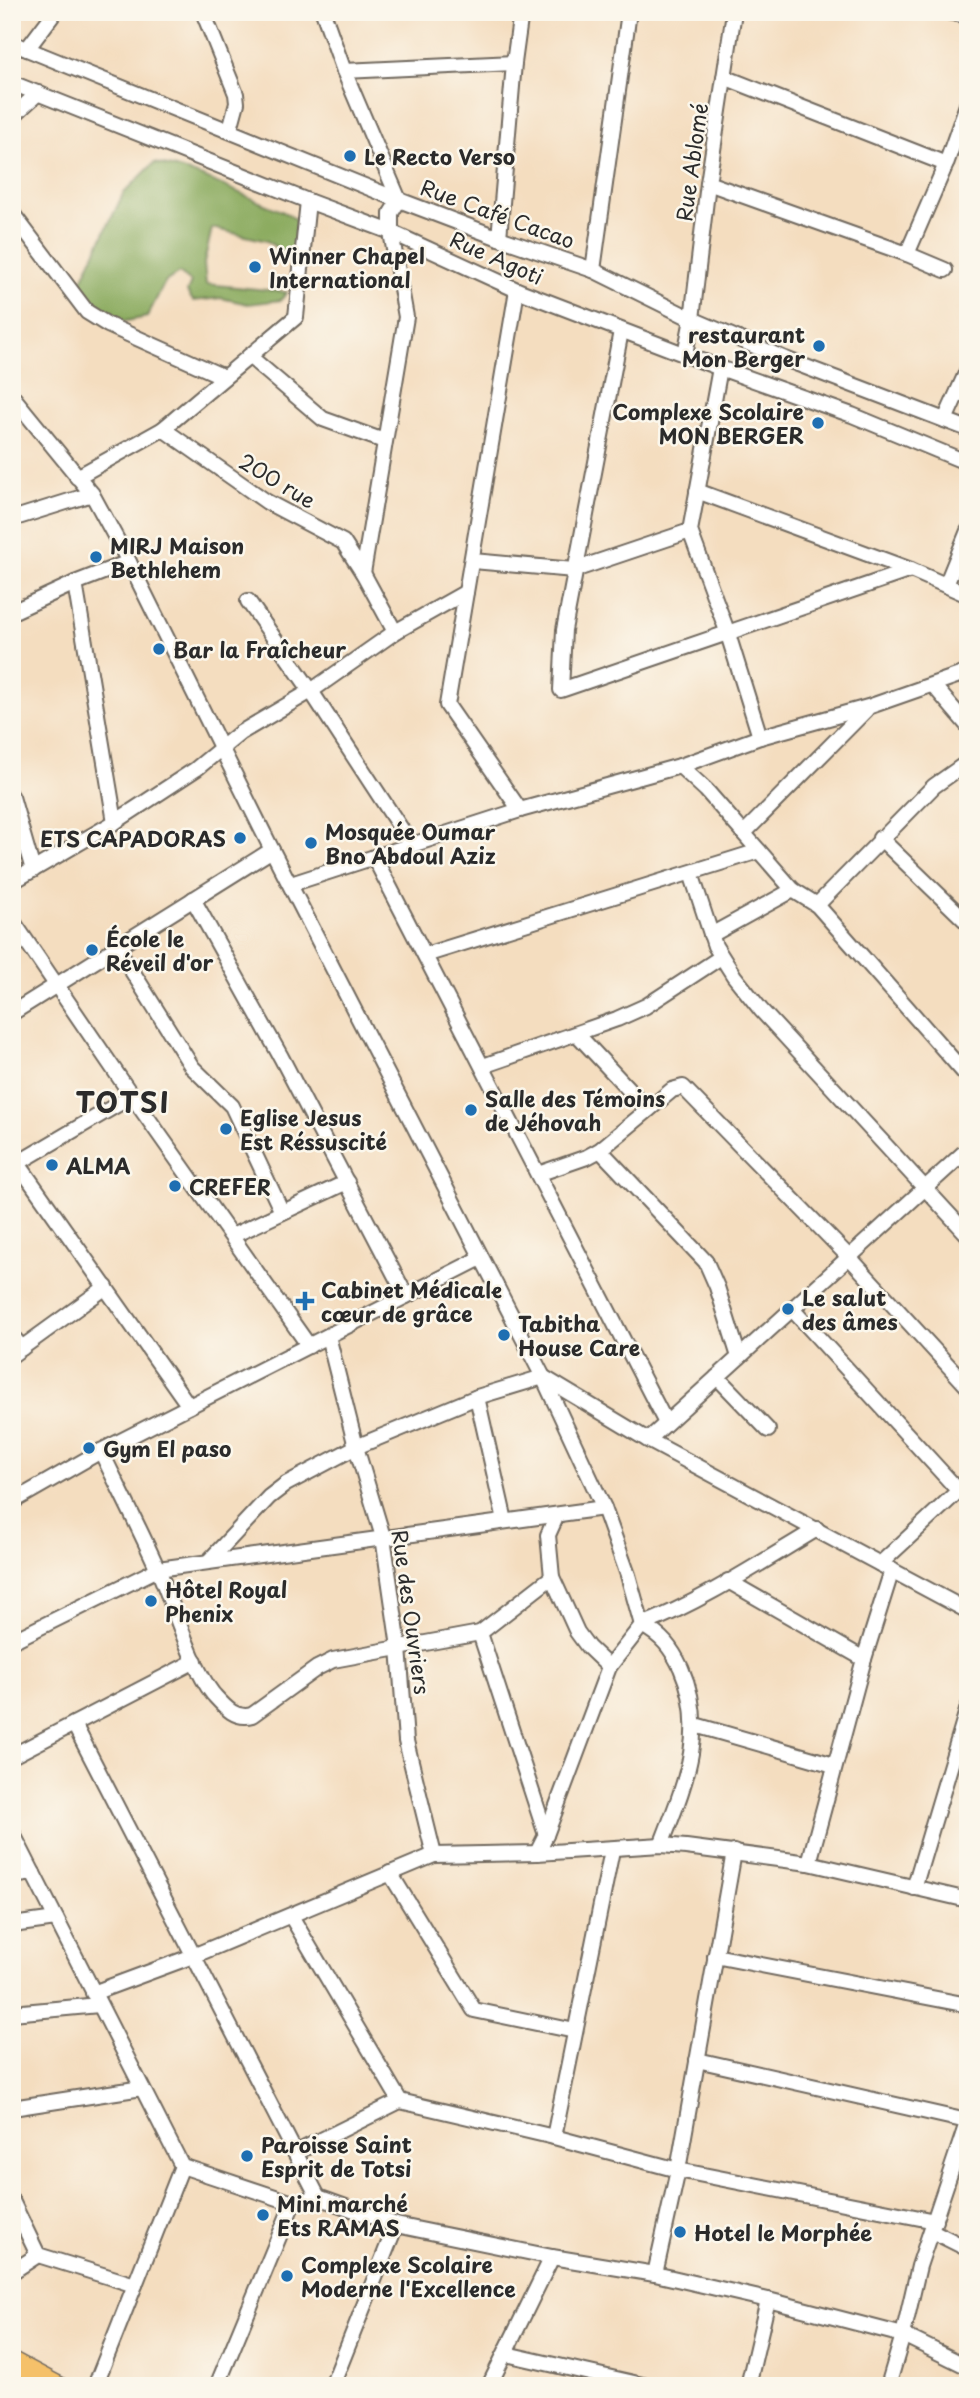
<svg xmlns="http://www.w3.org/2000/svg" width="980" height="2398" font-family="'Playpen Sans',sans-serif">
  <rect width="100%" height="100%" fill="#fbf7ec"/>
  <filter id="ink" filterUnits="userSpaceOnUse"><feTurbulence type="fractalNoise" baseFrequency=".0143" numOctaves="2"/><feDisplacementMap in="SourceGraphic" scale="14" xChannelSelector="R" yChannelSelector="G"/><feConvolveMatrix kernelMatrix="1 2 1 2 8 2 1 2 1" color-interpolation-filters="sRGB"/></filter>
  <filter id="wash" filterUnits="userSpaceOnUse"><feTurbulence type="fractalNoise" baseFrequency=".00686" numOctaves="4" result="noise"/><feDisplacementMap in="SourceGraphic" scale="28" xChannelSelector="R" yChannelSelector="G"/><feGaussianBlur stdDeviation="1.57" result="paint"/><feColorMatrix in="noise" values="0 0 0 0 0 0 0 0 0 0 0 0 0 0 0 0 0 1.4 0 .05"/><feComposite in="paint" operator="in"/></filter>
  <g filter="url(#wash)">
    <rect width="100%" height="100%" fill="#f4ddbf"/>
    <path fill="#8cac60" stroke="#5c6c46" stroke-width="2" d="M154,163C193,170 226,187 262,203C275,209 285,210 296,220L295,255L281,251L267,241L212,228L204,263L206,284L287,292L281,300L248,304L221,298L193,301L187,292L191,282L179,273L165,282L147,317L122,322L93,304L78,288L123,194Z"/>
  </g>
  <g filter="url(#ink)">
    <g fill="none" stroke-linecap="round" stroke-linejoin="round">
      <g stroke="#71695f" stroke-width="18">
        <g id="minor">
          <polyline points="203,12 236,94 237,103 230,129"/>
          <polyline points="323,12 344,71 399,200"/>
          <polyline points="947,12 968,16"/>
          <polyline points="12,43 399,200 499,238 593,270 692,319 785,359 968,429"/>
          <polyline points="27,49 55,12"/>
          <polyline points="344,71 514,63"/>
          <polyline points="724,77 946,164"/>
          <polyline points="12,83 308,201 391,232 517,290 720,368 852,415 968,463"/>
          <polyline points="12,117 38,93"/>
          <polyline points="708,183 907,254 945,270"/>
          <polyline points="12,213 87,312 108,325 224,377"/>
          <polyline points="499,238 514,63 521,12"/>
          <polyline points="907,254 946,164 968,102"/>
          <polyline points="593,270 629,12"/>
          <polyline points="517,290 447,705 520,810"/>
          <polyline points="621,331 564,630 561,690 911,570"/>
          <polyline points="685,354 692,319 708,183 734,12"/>
          <polyline points="249,356 323,419 384,441"/>
          <polyline points="720,368 690,531 727,631 760,737"/>
          <path d="M12,396L92,494L129,562L272,850L543,1377L604,1508L628,1575L642,1625C703,1601 760,1563 817,1529"/>
          <polyline points="945,420 968,369"/>
          <polyline points="163,429 267,502 343,542 363,573 395,632"/>
          <polyline points="77,477 163,429 296,317 308,201"/>
          <polyline points="697,491 911,570 968,595"/>
          <polyline points="12,519 92,494"/>
          <polyline points="473,561 574,570 690,531"/>
          <polyline points="363,573 406,317 391,232 391,213 399,200"/>
          <polyline points="75,583 115,822"/>
          <polyline points="946,585 968,531"/>
          <polyline points="248,601 311,691 411,844"/>
          <polyline points="12,612 75,583 129,562"/>
          <polyline points="933,685 968,726"/>
          <polyline points="680,766 706,790 793,890 817,905 968,1077"/>
          <polyline points="12,797 33,870"/>
          <polyline points="744,833 866,710"/>
          <polyline points="880,838 968,923"/>
          <polyline points="374,857 666,1423"/>
          <polyline points="691,873 715,946 734,976 761,1010 968,1235"/>
          <polyline points="12,882 115,822 196,769 240,733 311,691 395,632 466,592"/>
          <polyline points="291,884 520,810 680,766 760,737 868,707 968,672"/>
          <polyline points="193,899 281,1057 406,1296"/>
          <polyline points="817,905 934,786 968,762"/>
          <polyline points="12,920 132,1096 309,1346"/>
          <polyline points="711,935 793,890"/>
          <polyline points="117,947 192,1067 232,1106 282,1212"/>
          <polyline points="425,955 759,851"/>
          <polyline points="12,1013 272,850"/>
          <polyline points="577,1034 648,1110"/>
          <polyline points="483,1066 617,1019 646,1006 721,957"/>
          <polyline points="600,1150 706,1262 717,1287 739,1357"/>
          <polyline points="12,1155 189,1406"/>
          <polyline points="18,1163 132,1096"/>
          <polyline points="538,1174 587,1157 600,1150 672,1090 683,1087 849,1257 968,1387"/>
          <polyline points="232,1236 347,1182"/>
          <polyline points="792,1309 958,1490"/>
          <polyline points="12,1336 22,1348"/>
          <polyline points="328,1336 356,1447 383,1537 399,1647 406,1741 434,1855"/>
          <polyline points="12,1355 106,1287"/>
          <polyline points="717,1377 768,1430"/>
          <polyline points="477,1397 505,1521"/>
          <polyline points="648,1440 968,1149"/>
          <path d="M101,1451C120,1491 141,1531 159,1572C174,1606 191,1666 213,1694C224,1706 235,1720 252,1715L317,1668L333,1660L480,1633"/>
          <polyline points="12,1502 101,1451 481,1258"/>
          <polyline points="557,1515 548,1535 552,1577 577,1632 588,1647 609,1667"/>
          <polyline points="208,1562 269,1497 286,1484 356,1447 477,1397 543,1377 648,1440 968,1611"/>
          <polyline points="880,1564 968,1482"/>
          <polyline points="728,1581 864,1659"/>
          <polyline points="12,1641 158,1569 604,1508"/>
          <polyline points="74,1724 318,2197"/>
          <polyline points="695,1725 834,1765"/>
          <polyline points="12,1756 195,1661"/>
          <polyline points="12,1832 182,2166 293,2203 318,2197 396,2225 552,2257 655,2274 768,2300 903,2335 968,2367"/>
          <polyline points="546,1835 480,1633 552,1577"/>
          <path d="M537,1853L546,1835L609,1667L642,1625C662,1636 671,1647 681,1668C709,1731 684,1786 661,1845"/>
          <polyline points="809,1863 864,1659 892,1570"/>
          <polyline points="390,1873 474,2010 575,2031"/>
          <polyline points="12,1876 33,1873"/>
          <polyline points="914,1888 968,1707"/>
          <polyline points="291,1916 400,2101"/>
          <polyline points="12,1925 56,1919"/>
          <polyline points="715,1956 968,2005"/>
          <polyline points="93,1993 193,1956 434,1855 537,1853 661,1845 686,1847 809,1863 968,1900"/>
          <polyline points="12,2013 99,2005"/>
          <polyline points="697,2060 967,2121"/>
          <polyline points="12,2108 142,2088"/>
          <polyline points="554,2137 612,1850"/>
          <polyline points="295,2153 400,2101 554,2137 678,2170 935,2221"/>
          <polyline points="12,2201 38,2255"/>
          <polyline points="932,2231 968,2249"/>
          <polyline points="12,2272 38,2255 135,2285"/>
          <polyline points="655,2274 678,2170 734,1852"/>
          <polyline points="506,2354 647,2386"/>
          <polyline points="95,2386 182,2166"/>
          <polyline points="217,2386 293,2203"/>
          <polyline points="332,2386 396,2225"/>
          <polyline points="489,2386 552,2257"/>
          <polyline points="748,2386 768,2300"/>
          <polyline points="888,2386 903,2335 919,2266 968,2120"/>
        </g>
      </g>
      <g stroke="#71695f" stroke-width="21">
        <polyline id="major" points="12,2361 59,2386"/>
      </g>
      <use href="#minor" stroke="#fff" stroke-width="14"/>
      <use href="#major" stroke="#f5c16b" stroke-width="18"/>
    </g>
  </g>
  <g fill="#1f6fb2" stroke="#fbf7ec" stroke-width="2.5">
    <circle cx="350" cy="156" r="7"/>
    <circle cx="255" cy="267" r="7"/>
    <circle cx="819" cy="346" r="7"/>
    <circle cx="818" cy="423" r="7"/>
    <circle cx="96" cy="557" r="7"/>
    <circle cx="159" cy="649" r="7"/>
    <circle cx="240" cy="838" r="7"/>
    <circle cx="311" cy="843" r="7"/>
    <circle cx="92" cy="950" r="7"/>
    <circle cx="471" cy="1110" r="7"/>
    <circle cx="226" cy="1129" r="7"/>
    <circle cx="52" cy="1165" r="7"/>
    <circle cx="175" cy="1186" r="7"/>
    <path d="M301.5 1290.5h7v7h7v7h-7v7h-7v-7h-7v-7h7z"/>
    <circle cx="788" cy="1309" r="7"/>
    <circle cx="504" cy="1335" r="7"/>
    <circle cx="89" cy="1448" r="7"/>
    <circle cx="151" cy="1601" r="7"/>
    <circle cx="247" cy="2156" r="7"/>
    <circle cx="263" cy="2215" r="7"/>
    <circle cx="680" cy="2232" r="7"/>
    <circle cx="287" cy="2276" r="7"/>
  </g>
  <g text-anchor="middle" dominant-baseline="central" stroke-width="5" stroke-linejoin="round" paint-order="stroke">
    <g font-size="21" font-weight="bold" fill="#2b2b2b" stroke="#fbf7ec" text-anchor="start">
      <text x="364" y="156">Le Recto Verso</text>
      <text x="269" y="255">Winner Chapel<tspan x="269" dy="24">International</tspan></text>
      <text x="805" y="334" text-anchor="end">restaurant<tspan x="805" dy="24">Mon Berger</tspan></text>
      <text x="804" y="411" text-anchor="end">Complexe Scolaire<tspan x="804" dy="24">MON BERGER</tspan></text>
      <text x="110" y="545">MIRJ Maison<tspan x="110" dy="24">Bethlehem</tspan></text>
      <text x="173" y="649">Bar la Fraîcheur</text>
      <text x="325" y="831">Mosquée Oumar<tspan x="325" dy="24">Bno Abdoul Aziz</tspan></text>
      <text x="226" y="838" text-anchor="end">ETS CAPADORAS</text>
      <text x="106" y="938">École le<tspan x="106" dy="24">Réveil d'or</tspan></text>
      <text x="485" y="1098">Salle des Témoins<tspan x="485" dy="24">de Jéhovah</tspan></text>
      <text x="240" y="1117">Eglise Jesus<tspan x="240" dy="24">Est Réssuscité</tspan></text>
      <text x="66" y="1165">ALMA</text>
      <text x="189" y="1186">CREFER</text>
      <text x="321" y="1289">Cabinet Médicale<tspan x="321" dy="24">cœur de grâce</tspan></text>
      <text x="802" y="1297">Le salut<tspan x="802" dy="24">des âmes</tspan></text>
      <text x="518" y="1323">Tabitha<tspan x="518" dy="24">House Care</tspan></text>
      <text x="103" y="1448">Gym El paso</text>
      <text x="165" y="1589">Hôtel Royal<tspan x="165" dy="24">Phenix</tspan></text>
      <text x="261" y="2144">Paroisse Saint<tspan x="261" dy="24">Esprit de Totsi</tspan></text>
      <text x="277" y="2203">Mini marché<tspan x="277" dy="24">Ets RAMAS</tspan></text>
      <text x="694" y="2232">Hotel le Morphée</text>
      <text x="301" y="2264">Complexe Scolaire<tspan x="301" dy="24">Moderne l'Excellence</tspan></text>
    </g>
    <g font-size="21" fill="#2b2b2b" stroke="#fbf7ec">
      <text transform="translate(691 162) rotate(-82)">Rue Ablomé</text>
      <text transform="translate(498 213) rotate(20)">Rue Café Cacao</text>
      <text transform="translate(497 257) rotate(24)">Rue Agoti</text>
      <text transform="translate(278 480) rotate(31)">200 rue</text>
      <text transform="translate(412 1612) rotate(82)">Rue des Ouvriers</text>
    </g>
    <g font-size="28" font-weight="bold" letter-spacing="2" fill="#2b2b2b" stroke="#fbf7ec">
      <text x="123" y="1101">TOTSI</text>
    </g>
  </g>
  <rect width="980" height="2398" fill="none" stroke="#fbf7ec" stroke-width="42"/>
</svg>
